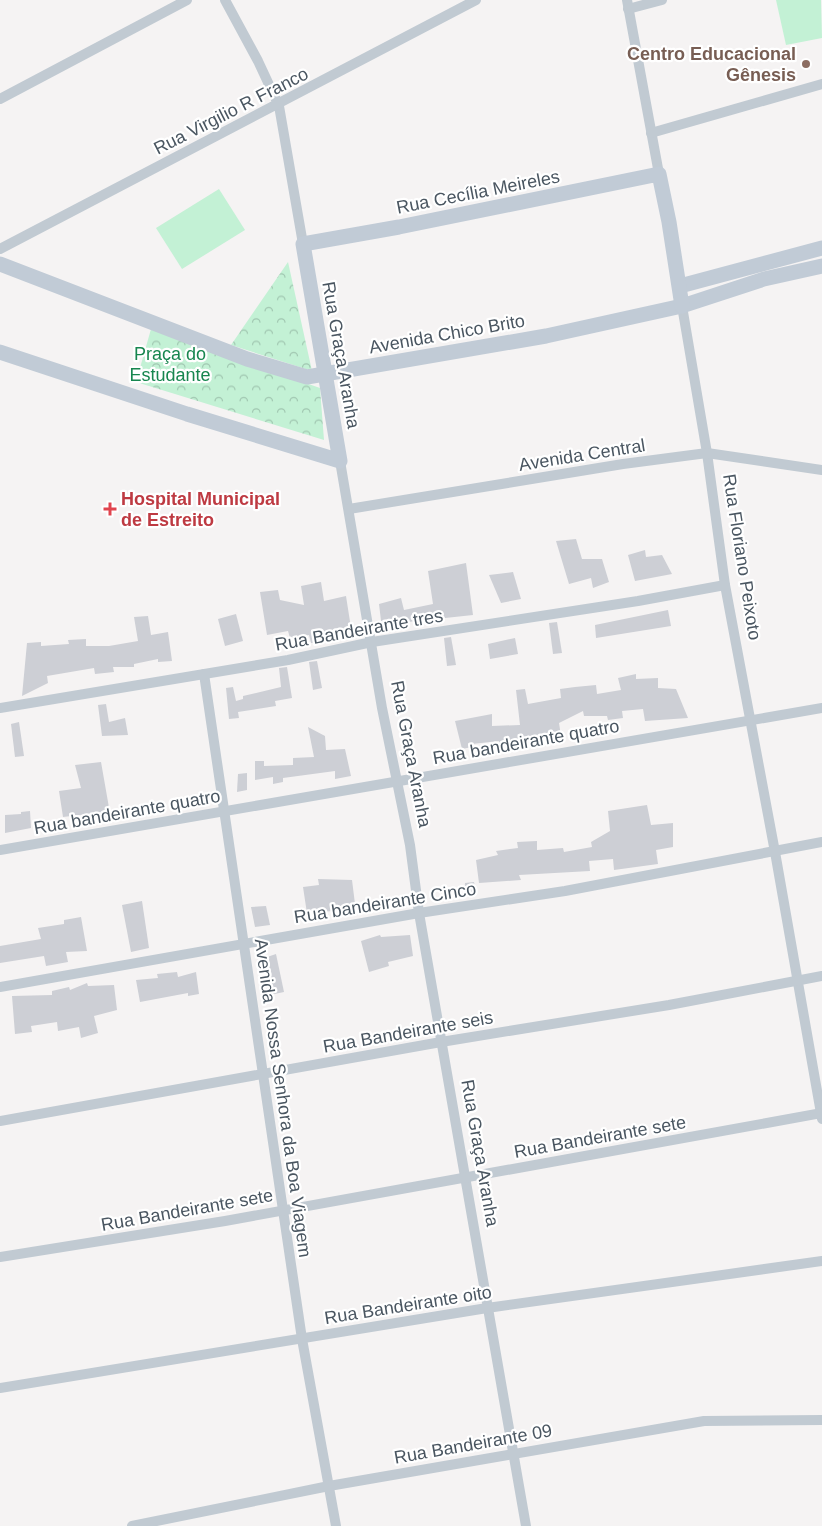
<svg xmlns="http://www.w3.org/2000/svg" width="822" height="1526" font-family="Helvetica,sans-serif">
  <defs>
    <pattern id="park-crowns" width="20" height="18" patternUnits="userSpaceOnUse" patternTransform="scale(1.25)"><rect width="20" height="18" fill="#c3f1d5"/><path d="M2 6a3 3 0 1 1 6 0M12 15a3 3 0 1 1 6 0" fill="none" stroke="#a0c6b0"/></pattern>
  </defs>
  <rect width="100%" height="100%" fill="#f5f3f3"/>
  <g fill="#c3f1d5">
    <polygon points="776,0 821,0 822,38 786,45"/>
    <polygon points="219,189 245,230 182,269 156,228"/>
  </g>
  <g fill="url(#park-crowns)">
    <polygon points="288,262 312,371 231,345"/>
    <polygon points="151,329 320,388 324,440 136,382"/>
  </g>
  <g fill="#cdcfd5">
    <polygon points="576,539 582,559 602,559 609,582 593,588 591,578 569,584 556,541"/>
    <polygon points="645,550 646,557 662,555 672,574 635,581 628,555"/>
    <polygon points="466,563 473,615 408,622 409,625 382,629 379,604 401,598 404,610 433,604 428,571"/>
    <polygon points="513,572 521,599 501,603 489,575"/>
    <polygon points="321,582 324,601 346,596 351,628 328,633 329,643 311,643 309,635 290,638 288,631 267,635 260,592 278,590 280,600 304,605 301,586"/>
    <polygon points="668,610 671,626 596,638 595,625"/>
    <polygon points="236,614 243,641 225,646 218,619"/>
    <polygon points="148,616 151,635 168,632 172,661 158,662 158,659 134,664 134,667 113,667 114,672 95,674 94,668 47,676 48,683 22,696 27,643 41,642 41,646 69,644 68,640 86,639 86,646 109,646 138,641 134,617"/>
    <polygon points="557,622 562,653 553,654 549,623"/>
    <polygon points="451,637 456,665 447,666 444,638"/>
    <polygon points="515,638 518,654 490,659 488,644"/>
    <polygon points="317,661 322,688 313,690 309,662"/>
    <polygon points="287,667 292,698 275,701 276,706 238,712 239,718 229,719 226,688 233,687 236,701 243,699 243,696 281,687 279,668"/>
    <polygon points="636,674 636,679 658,678 658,688 676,689 688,718 645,721 643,709 622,711 623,718 608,720 607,716 584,716 583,711 559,723 561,736 499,744 499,741 472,744 472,747 462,749 455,721 492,714 492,726 520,725 516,690 525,689 528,704 561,698 560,689 575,687 596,685 597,694 621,690 618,678"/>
    <polygon points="106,704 109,722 125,718 128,735 102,736 98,705"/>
    <polygon points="19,722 24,756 15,757 11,724"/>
    <polygon points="308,727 325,736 326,750 345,749 351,776 335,779 335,771 283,778 283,782 273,784 273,777 255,780 255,761 264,761 264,766 293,765 293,758 314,757"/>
    <polygon points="101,762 111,819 90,820 88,814 63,817 59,791 81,788 75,765"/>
    <polygon points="247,773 247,790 237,792 238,774"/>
    <polygon points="647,805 651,825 673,823 673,847 656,850 658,864 614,870 613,859 589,861 590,871 519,875 521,880 479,883 476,860 498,855 496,851 518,848 517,842 537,841 537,850 563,848 564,852 592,847 591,842 610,831 608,811"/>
    <polygon points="30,811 31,828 5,833 5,815 21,814 21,812"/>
    <polygon points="318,879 352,880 356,912 344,915 343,910 322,912 323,920 308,920 303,887 319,885"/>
    <polygon points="474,882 476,893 464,894 465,883"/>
    <polygon points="142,901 149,948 131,952 122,905"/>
    <polygon points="266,906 270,925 255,927 251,907"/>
    <polygon points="81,917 87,951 66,952 68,962 46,966 44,956 0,963 0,946 41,939 38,928 64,924 64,920"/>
    <polygon points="380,935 381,937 410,935 413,956 388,962 389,966 369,972 361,941"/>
    <polygon points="276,954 284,992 265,996 258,960"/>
    <polygon points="177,972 178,977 196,972 199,994 188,996 188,993 140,1002 136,980 158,978 157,974"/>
    <polygon points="87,983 88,986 114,985 117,1010 94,1016 98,1033 81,1038 79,1027 58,1031 57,1022 31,1026 32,1032 15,1034 12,996 52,995 52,991 69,987 70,990"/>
  </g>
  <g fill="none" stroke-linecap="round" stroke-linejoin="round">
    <g stroke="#c1cad2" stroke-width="10">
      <polyline points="225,0 258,61 279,106 303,244"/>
      <polyline points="627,0 659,174"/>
      <polyline points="628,9 662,0"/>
      <polyline points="0,99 187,0"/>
      <polyline points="651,133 822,84"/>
      <polyline points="0,249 476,0"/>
      <polyline points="682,306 707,453 725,585 775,852 822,1119"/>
      <polyline points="340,461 382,708 410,845 419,913 526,1526"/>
      <polyline points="349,509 623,464 707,453 822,470"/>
      <polyline points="204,674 302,1339 336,1526"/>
      <polyline points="0,708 288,660 372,642 638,601 725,585"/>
      <polyline points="0,850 822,708"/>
      <polyline points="0,987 419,913 565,891 822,842"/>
      <polyline points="0,1121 441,1042 669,1005 822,976"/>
      <polyline points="0,1257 225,1221 822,1113"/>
      <polyline points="0,1388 487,1308 822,1261"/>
      <polyline points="132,1526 329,1486 704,1421 822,1420"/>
    </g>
    <g stroke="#c1cbd6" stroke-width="15">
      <polyline points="0,264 247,359 307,377 546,336 682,306 764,279 822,266"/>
      <polyline points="680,286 822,248"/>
      <polyline points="0,352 187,414 340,461 303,244 399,227 659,174 669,222 682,306"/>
    </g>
  </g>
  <circle fill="#8d6e63" stroke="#fff" stroke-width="2" cx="806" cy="64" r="5"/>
  <path fill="#e0444e" stroke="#fff" stroke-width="2" d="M107.5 501.5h5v5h5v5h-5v5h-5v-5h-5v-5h5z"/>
  <g text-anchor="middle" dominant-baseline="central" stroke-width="4.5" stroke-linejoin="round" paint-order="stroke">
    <g font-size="18" font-weight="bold" fill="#785e54" stroke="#fff" text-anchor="end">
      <text x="796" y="54">Centro Educacional<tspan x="796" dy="21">Gênesis</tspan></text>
    </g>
    <g font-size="18" fill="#4a5661" stroke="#fff">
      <text transform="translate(231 111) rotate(-27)">Rua Virgilio R Franco</text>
      <text transform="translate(478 192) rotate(-11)">Rua Cecília Meireles</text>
      <text transform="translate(447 334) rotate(-10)">Avenida Chico Brito</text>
      <text transform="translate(341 355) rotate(80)">Rua Graça Aranha</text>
      <text transform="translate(582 455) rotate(-9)">Avenida Central</text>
      <text transform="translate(742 557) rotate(81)">Rua Floriano Peixoto</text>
      <text transform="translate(359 630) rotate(-10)">Rua Bandeirante tres</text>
      <text transform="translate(526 742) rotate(-10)">Rua bandeirante quatro</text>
      <text transform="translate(411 754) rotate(79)">Rua Graça Aranha</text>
      <text transform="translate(127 812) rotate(-10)">Rua bandeirante quatro</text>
      <text transform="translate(385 903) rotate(-9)">Rua bandeirante Cinco</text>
      <text transform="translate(408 1032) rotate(-10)">Rua Bandeirante seis</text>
      <text transform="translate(283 1098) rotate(82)">Avenida Nossa Senhora da Boa Viagem</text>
      <text transform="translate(600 1137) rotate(-10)">Rua Bandeirante sete</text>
      <text transform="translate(480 1153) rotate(80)">Rua Graça Aranha</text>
      <text transform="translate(187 1210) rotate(-10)">Rua Bandeirante sete</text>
      <text transform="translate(408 1305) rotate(-9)">Rua Bandeirante oito</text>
      <text transform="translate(473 1444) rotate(-10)">Rua Bandeirante 09</text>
    </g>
    <g font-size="18" fill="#17864f" stroke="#fff">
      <text x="170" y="354">Praça do<tspan x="170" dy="21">Estudante</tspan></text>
    </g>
    <g font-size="18" font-weight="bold" fill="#be3a42" stroke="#fff" text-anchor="start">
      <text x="121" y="499">Hospital Municipal<tspan x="121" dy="21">de Estreito</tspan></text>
    </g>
  </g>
</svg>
